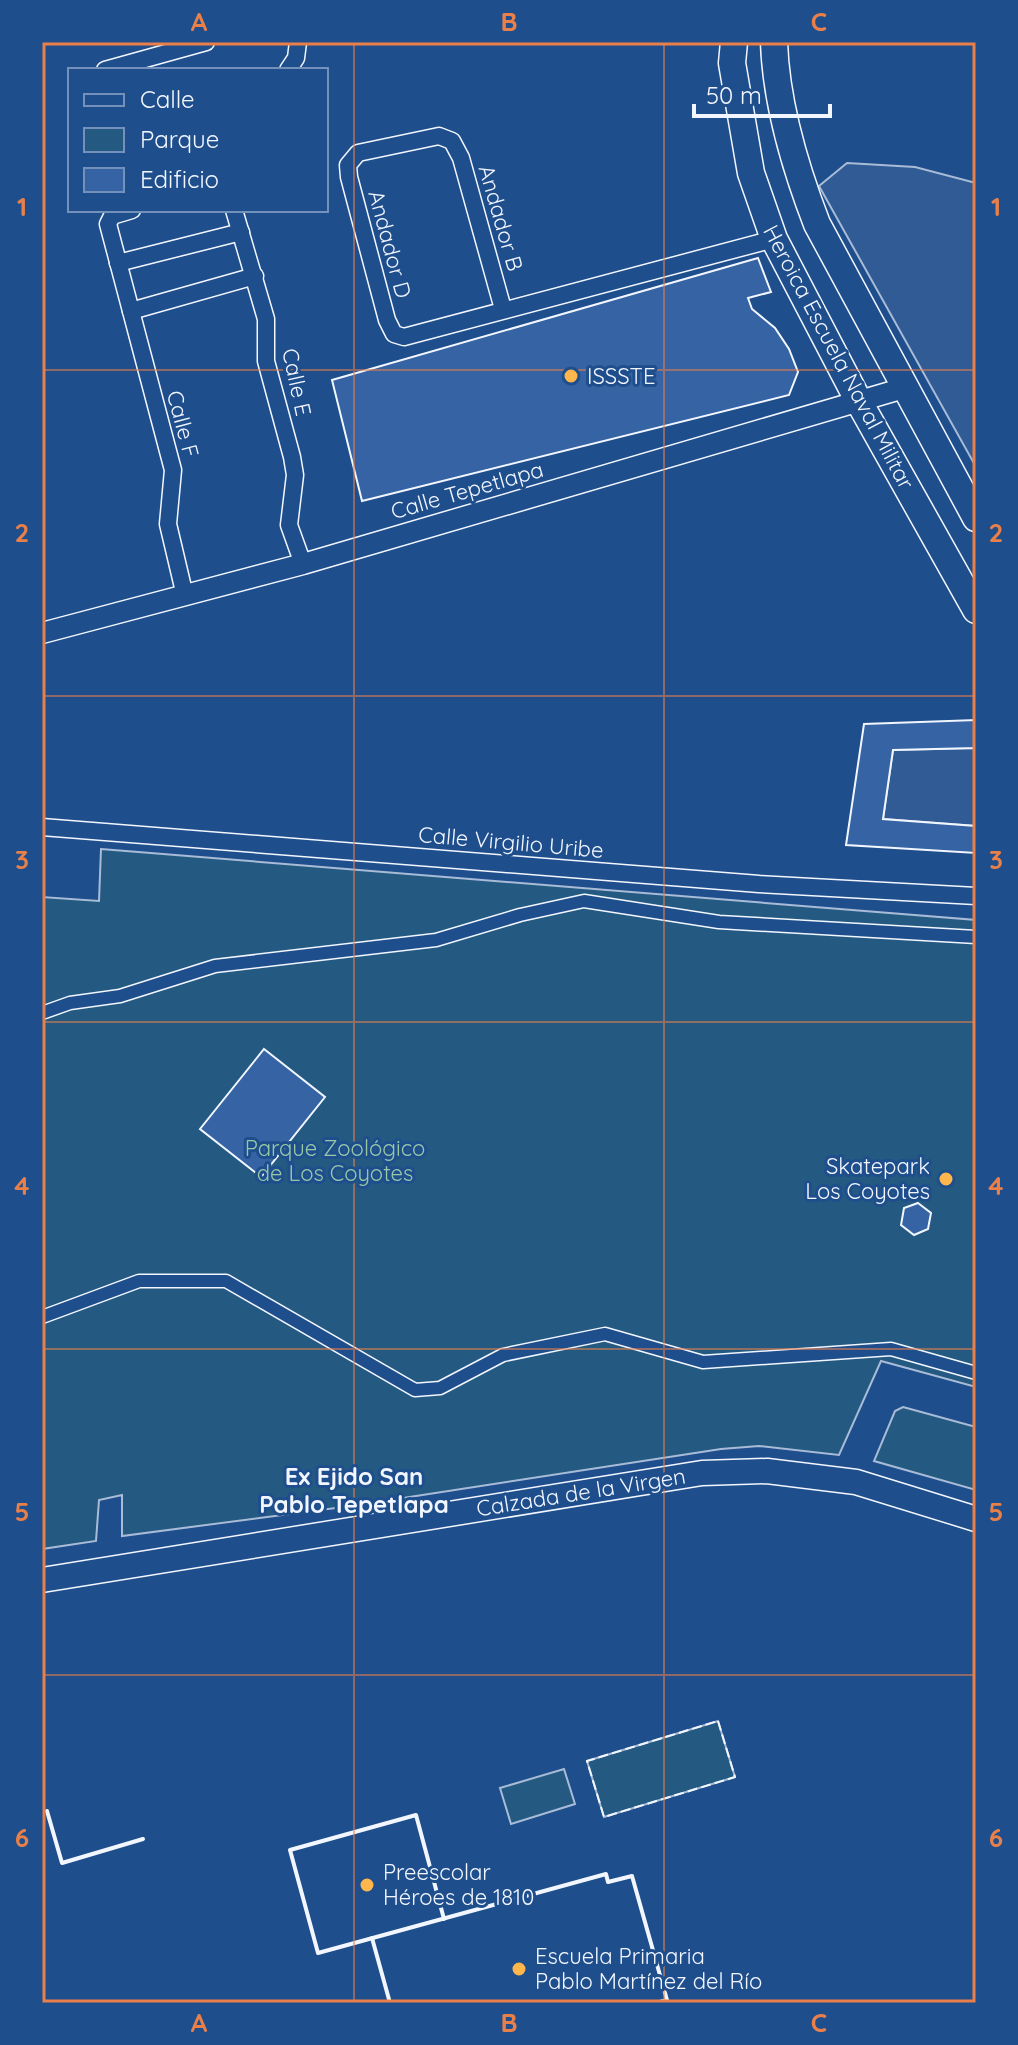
<svg xmlns="http://www.w3.org/2000/svg" width="1018" height="2045" font-family="Quicksand,sans-serif">
  <rect width="100%" height="100%" fill="#1f4e8c"/>
  <g fill="#245a82" stroke="#a8bbd7" stroke-width="2">
    <polygon points="101,849 976,920 976,1387 881,1361 839,1455 759,1446 721,1449 351,1506 122,1536 122,1495 99,1500 96,1541 42,1549 42,897 99,901"/>
    <polygon points="903,1407 976,1427 976,1490 874,1461 895,1411"/>
    <polygon points="718,1721 735,1777 604,1817 587,1761"/>
    <polygon points="564,1769 575,1804 511,1824 500,1788"/>
  </g>
  <g fill="#305b95" stroke="#a8bbd7" stroke-width="2">
    <polygon points="847,163 915,167 976,183 976,467 819,186"/>
    <polygon points="976,748 976,826 883,819 893,750"/>
  </g>
  <g fill="#3563a3" stroke="#f2f6ff" stroke-width="2">
    <polygon points="758,258 771,292 748,298 752,309 775,328 789,349 798,372 789,395 362,501 332,380"/>
    <polygon points="976,720 976,748 893,750 883,819 976,826 976,853 846,845 864,724"/>
    <polygon points="264,1049 325,1097 261,1177 200,1129"/>
    <polygon points="918,1203 931,1213 928,1229 914,1235 901,1225 904,1208"/>
  </g>
  <g fill="none" stroke-linecap="round" stroke-linejoin="round">
    <g stroke="#f2f6ff" stroke-width="15">
      <g id="pedestrian">
        <polyline points="42,1013 70,1003 120,996 215,966 436,940 520,915 584,901 719,922 976,937"/>
        <polyline points="42,1317 139,1281 226,1281 415,1390 440,1388 503,1355 605,1334 703,1362 891,1349 976,1373"/>
      </g>
    </g>
    <g stroke="#f2f6ff" stroke-width="19">
      <g id="minor">
        <polyline points="105,70 206,42"/>
        <polyline points="288,70 296,58 298,42"/>
        <polyline points="132,210 112,216 108,224 173,470 168,524 185,596"/>
        <polyline points="234,210 266,319 266,361 292,457 295,475 289,525 303,564"/>
        <polyline points="118,263 241,232"/>
        <polyline points="503,309 461,158 452,141 439,136 358,153 348,165 349,177 387,320 394,334 404,337 774,239"/>
        <polyline points="131,311 255,276"/>
        <polyline points="42,827 759,884 976,896"/>
      </g>
    </g>
    <g stroke="#f2f6ff" stroke-width="23">
      <polyline id="tertiary" points="42,633 303,564 904,388"/>
    </g>
    <g stroke="#f2f6ff" stroke-width="27">
      <polyline id="secondary" points="42,1580 702,1473 767,1471 856,1482 976,1519"/>
    </g>
    <g stroke="#f2f6ff" stroke-width="29">
      <g id="primary">
        <polyline points="734,42 732,63 751,173 774,239 858,400 976,610"/>
        <path d="M774,42C776,104 795,167 817,224L976,518"/>
      </g>
    </g>
    <use href="#pedestrian" stroke="#1f4e8c" stroke-width="12"/>
    <use href="#minor" stroke="#1f4e8c" stroke-width="16"/>
    <use href="#tertiary" stroke="#1f4e8c" stroke-width="20"/>
    <use href="#secondary" stroke="#1f4e8c" stroke-width="24"/>
    <use href="#primary" stroke="#1f4e8c" stroke-width="26"/>
    <polygon stroke="#f2f6ff" stroke-width="2" stroke-dasharray="10 4" stroke-linecap="butt" points="718,1721 735,1777 604,1817 587,1761"/>
    <g stroke="#f2f6ff" stroke-width="4">
      <polyline points="47,1811 62,1863 143,1839"/>
      <polyline points="444,1919 416,1815 290,1850 318,1953 606,1874 608,1882 632,1876 667,2000 656,2003"/>
      <polyline points="372,1938 390,2003"/>
    </g>
  </g>
  <path fill="none" stroke="#ea8049" stroke-width="2" stroke-opacity="0.55" d="M354,42V2003M664,42V2003M42,370H976M42,696H976M42,1022H976M42,1349H976M42,1675H976"/>
  <g fill="#ffb74d" stroke="#1f4e8c" stroke-width="3">
    <circle cx="571" cy="376" r="8"/>
    <circle cx="946" cy="1179" r="8"/>
    <circle cx="367" cy="1885" r="8"/>
    <circle cx="519" cy="1969" r="8"/>
  </g>
  <g text-anchor="middle" dominant-baseline="central" stroke-width="6" stroke-linejoin="round" paint-order="stroke">
    <g font-size="22" fill="#f2f6ff" stroke="#1f4e8c">
      <text transform="translate(501 218) rotate(74)">Andador B</text>
      <text transform="translate(390 244) rotate(75)">Andador D</text>
      <text transform="translate(839 357) rotate(62)">Heroica Escuela Naval Militar</text>
      <text transform="translate(297 382) rotate(78)">Calle E</text>
      <text transform="translate(183 424) rotate(75)">Calle F</text>
      <text transform="translate(467 490) rotate(-16)">Calle Tepetlapa</text>
      <text transform="translate(511 842) rotate(5)">Calle Virgilio Uribe</text>
      <text transform="translate(581 1492) rotate(-9)">Calzada de la Virgen</text>
    </g>
    <g font-size="22" fill="#f2f6ff" stroke="#1f4e8c" text-anchor="start">
      <text x="587" y="376">ISSSTE</text>
      <text x="930" y="1166" text-anchor="end">Skatepark<tspan x="930" dy="25">Los Coyotes</tspan></text>
      <text x="383" y="1872">Preescolar<tspan x="383" dy="25">Héroes de 1810</tspan></text>
      <text x="535" y="1956">Escuela Primaria<tspan x="535" dy="25">Pablo Martínez del Río</tspan></text>
    </g>
    <g font-size="22" fill="#97c8a6" stroke="#1f4e8c">
      <text x="335" y="1148">Parque Zoológico<tspan x="335" dy="25">de Los Coyotes</tspan></text>
    </g>
    <g font-size="24" font-weight="bold" fill="#f2f6ff" stroke="#1f4e8c">
      <text x="354" y="1476">Ex Ejido San<tspan x="354" dy="28">Pablo Tepetlapa</tspan></text>
    </g>
  </g>
  <rect width="1018" height="2045" fill="none" stroke="#1f4e8c" stroke-width="88"/>
  <rect x="68" y="68" width="260" height="144" fill="#1f4e8c" stroke="#7391ba" stroke-width="2"/>
  <rect x="84" y="94" width="40" height="12" fill="#1f4e8c" stroke="#7391ba" stroke-width="2"/>
  <text x="140" y="108" font-size="24" fill="#f2f6ff">Calle</text>
  <rect x="84" y="128" width="40" height="24" fill="#245a82" stroke="#7391ba" stroke-width="2"/>
  <text x="140" y="148" font-size="24" fill="#f2f6ff">Parque</text>
  <rect x="84" y="168" width="40" height="24" fill="#3563a3" stroke="#7391ba" stroke-width="2"/>
  <text x="140" y="188" font-size="24" fill="#f2f6ff">Edificio</text>
  <path d="M694 104v12h136v-12" fill="none" stroke="#f2f6ff" stroke-width="4"/>
  <text x="706" y="104" font-size="24" fill="#f2f6ff" stroke="#1f4e8c" stroke-width="6" paint-order="stroke">50 m</text>
  <rect x="44" y="44" width="930" height="1957" fill="none" stroke="#ea8049" stroke-width="3"/>
  <g font-size="26" text-anchor="middle" font-weight="bold" fill="#ea8049">
    <text x="199" y="31">A</text>
    <text x="509" y="31">B</text>
    <text x="819" y="31">C</text>
    <text x="22" y="216">1</text>
    <text x="996" y="216">1</text>
    <text x="22" y="542">2</text>
    <text x="996" y="542">2</text>
    <text x="22" y="869">3</text>
    <text x="996" y="869">3</text>
    <text x="22" y="1195">4</text>
    <text x="996" y="1195">4</text>
    <text x="22" y="1521">5</text>
    <text x="996" y="1521">5</text>
    <text x="22" y="1847">6</text>
    <text x="996" y="1847">6</text>
    <text x="199" y="2032">A</text>
    <text x="509" y="2032">B</text>
    <text x="819" y="2032">C</text>
  </g>
</svg>
